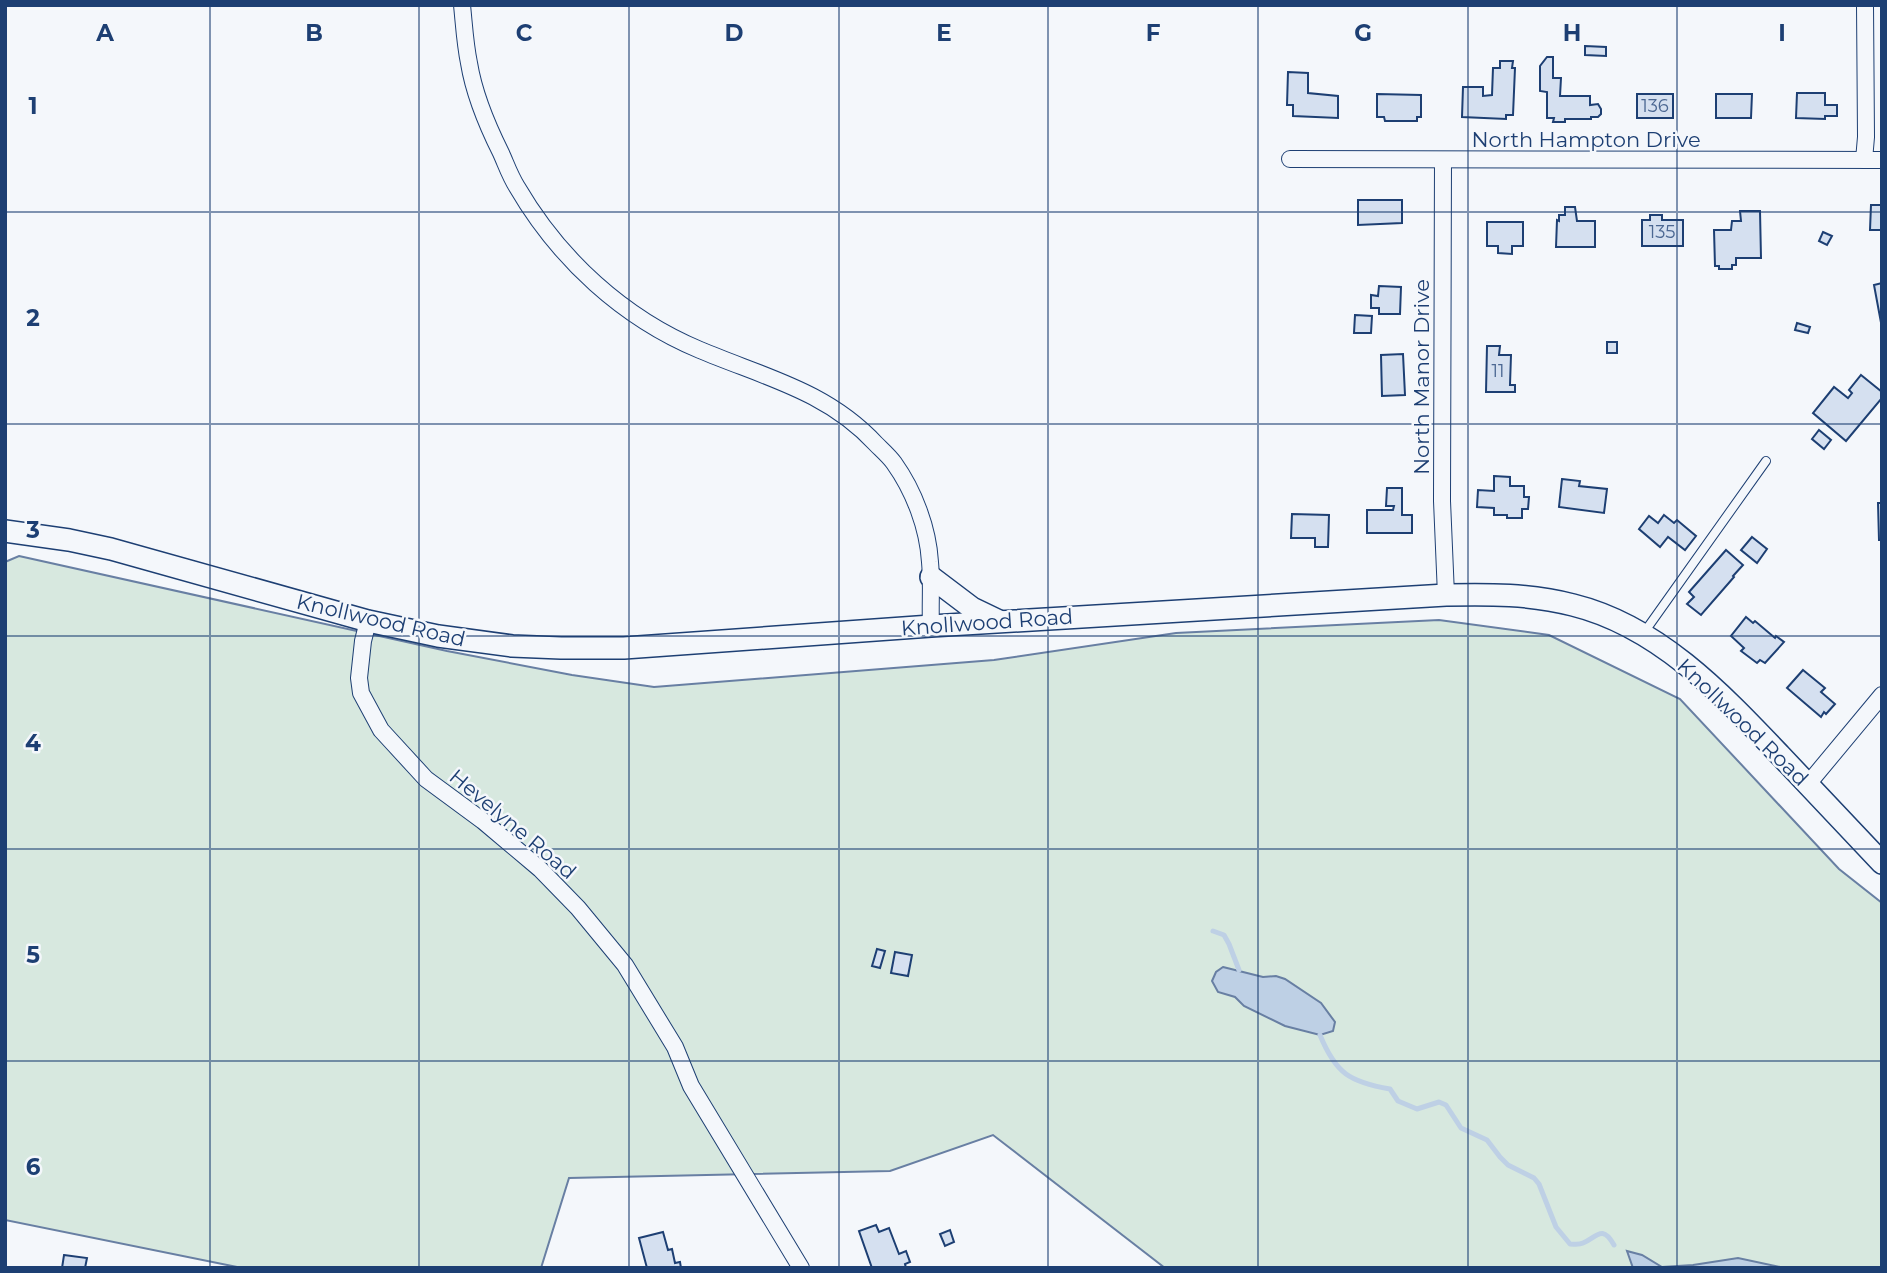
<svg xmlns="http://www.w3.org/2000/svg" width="1887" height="1273" font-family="Montserrat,sans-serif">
  <rect width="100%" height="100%" fill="#f4f7fb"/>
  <polygon fill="#d7e8df" stroke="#687fa3" stroke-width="2" points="19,556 447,651 572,675 654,687 994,660 1176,633 1439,620 1549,635 1680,699 1839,869 1882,903 1882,1268 1165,1268 993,1135 890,1171 569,1178 541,1268 242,1268 5,1220 5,562"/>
  <g fill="#bed0e5" stroke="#687fa3" stroke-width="2">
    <polygon points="1223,967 1263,977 1276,976 1285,979 1321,1003 1335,1022 1333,1031 1320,1035 1285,1026 1244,1006 1235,997 1218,992 1212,981 1216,972"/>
    <polygon points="1627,1251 1642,1255 1662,1267 1693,1265 1738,1258 1785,1268 1633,1268"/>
  </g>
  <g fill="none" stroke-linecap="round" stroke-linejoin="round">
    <g stroke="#bed0e5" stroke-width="5">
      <polyline points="1213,931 1224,935 1229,944 1239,970"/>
      <path d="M1320,1035C1336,1074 1350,1082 1390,1089L1398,1101L1417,1109L1439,1102L1446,1105L1461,1128L1487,1140L1500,1157L1508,1165L1534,1178L1539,1184L1556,1227L1570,1244C1575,1244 1579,1245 1583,1243C1597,1237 1602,1224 1614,1245"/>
    </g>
  </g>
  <g fill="#d5e0f0" stroke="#1d3f73" stroke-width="2">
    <polygon points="1585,46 1606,47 1606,56 1585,55"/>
    <polygon points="1547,57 1553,57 1553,78 1561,78 1560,96 1590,96 1590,105 1598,104 1601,109 1601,114 1598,117 1591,117 1591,119 1565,119 1565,122 1553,122 1554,118 1547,118 1547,92 1540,91 1540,66"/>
    <polygon points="1500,61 1513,61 1512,68 1515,68 1513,115 1506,115 1506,119 1462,117 1463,87 1483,87 1483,96 1492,95 1493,68 1500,68"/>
    <polygon points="1288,72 1308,73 1308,93 1338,96 1338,118 1293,116 1293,105 1287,105"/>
    <polygon points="1797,93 1825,93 1825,105 1837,105 1837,116 1825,116 1825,119 1796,118"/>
    <polygon points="1377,94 1421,95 1421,117 1417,117 1417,121 1385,121 1384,117 1377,117"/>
    <rect x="1637" y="94" width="36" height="24"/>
    <polygon points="1716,94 1752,94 1751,118 1716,118"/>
    <polygon points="1358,200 1402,200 1402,223 1358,225"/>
    <polygon points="1871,205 1882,205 1882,230 1870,230"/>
    <polygon points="1565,207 1575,207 1577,221 1595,221 1595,247 1556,247 1557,220 1559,221 1559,215 1565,215"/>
    <polygon points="1740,211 1760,211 1761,258 1736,258 1736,265 1732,265 1732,269 1719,269 1719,266 1715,266 1714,230 1731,230 1732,221 1741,221"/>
    <polygon points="1650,215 1662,215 1662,220 1683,220 1683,246 1642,246 1642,220 1650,220"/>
    <polygon points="1487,222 1523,222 1523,246 1512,246 1512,254 1498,253 1498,246 1487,246"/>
    <polygon points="1823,232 1832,236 1827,245 1819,241"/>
    <polygon points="1882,283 1882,328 1874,285"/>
    <polygon points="1379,286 1401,287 1400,314 1379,314 1379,308 1371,308 1371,295 1378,296"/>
    <polygon points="1355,315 1372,316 1371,333 1354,333"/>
    <polygon points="1797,323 1810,327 1808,333 1795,330"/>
    <rect x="1607" y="342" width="10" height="11"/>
    <polygon points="1487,346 1500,346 1499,355 1511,355 1510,385 1515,385 1515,392 1486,392"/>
    <polygon points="1403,354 1405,395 1382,396 1381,355"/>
    <polygon points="1861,375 1882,392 1882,398 1846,441 1813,413 1834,387 1848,398 1852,393 1849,390"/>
    <polygon points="1819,430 1831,440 1824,449 1812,439"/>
    <polygon points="1494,476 1510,477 1510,486 1524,486 1524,497 1529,497 1528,509 1522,509 1522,518 1507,518 1507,515 1494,515 1494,508 1477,507 1478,490 1494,491"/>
    <polygon points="1562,479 1580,481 1579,486 1607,489 1604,513 1559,507"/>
    <polygon points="1387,488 1402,488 1402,515 1412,515 1412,533 1367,533 1367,510 1393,510 1394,506 1386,506"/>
    <polygon points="1878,503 1882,503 1882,540 1879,540"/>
    <polygon points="1292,514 1329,515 1328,547 1315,547 1315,538 1291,538"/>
    <polygon points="1664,515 1674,523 1677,520 1696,536 1685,550 1668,537 1660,547 1639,529 1649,516 1658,523"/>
    <polygon points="1752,537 1767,549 1757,563 1741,550"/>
    <polygon points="1726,550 1743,565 1733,576 1734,577 1701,615 1687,604 1694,597 1689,592"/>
    <polygon points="1746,617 1753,623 1755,621 1775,638 1776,636 1784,642 1765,663 1760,660 1757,663 1741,651 1744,648 1731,636"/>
    <polygon points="1803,670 1825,688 1821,692 1835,704 1826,714 1824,712 1821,717 1787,688"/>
    <polygon points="877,949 885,951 880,968 872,966"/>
    <polygon points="895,952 912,955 908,976 891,973"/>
    <polygon points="876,1225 879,1232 889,1228 899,1254 906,1251 910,1262 905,1264 906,1268 872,1268 859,1231"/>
    <polygon points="950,1230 954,1242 945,1246 940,1234"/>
    <polygon points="663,1232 668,1250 672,1249 675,1263 680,1262 681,1268 647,1268 639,1238"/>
    <polygon points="64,1255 87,1258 85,1268 62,1268"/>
  </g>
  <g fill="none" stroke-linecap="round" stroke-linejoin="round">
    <g stroke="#1d3f73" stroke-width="10">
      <polyline id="service" points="1643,634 1766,461"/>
    </g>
    <g stroke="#1d3f73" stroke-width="18">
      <g id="minor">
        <path d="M462,5C464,24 465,44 469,63C474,94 487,125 501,153C506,164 510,176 517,187C559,259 623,318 700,350C764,377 827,391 876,444C882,450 889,456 894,463C914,491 928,528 930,562C932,583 930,605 931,626"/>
        <polyline points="1290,159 1882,160"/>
        <polyline points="1443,160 1442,501 1446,595"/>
        <polyline points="1864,160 1866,137 1865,5"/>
        <polyline points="368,621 363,641 359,678 361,693 381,730 426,779 483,821 540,869 578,908 625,965 675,1047 691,1086 801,1268"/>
        <polyline points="1808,784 1882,695"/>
      </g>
    </g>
    <g stroke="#1d3f73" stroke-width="24">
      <g id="secondary">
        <path d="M5,531L69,540L111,549L368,621L438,636L512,646L561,648H624L931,626L1446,595C1489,594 1531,594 1573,605C1658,626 1721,693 1780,755C1814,791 1848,827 1882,863"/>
        <polyline points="931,577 972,608 999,621"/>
      </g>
    </g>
    <use href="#service" stroke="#f4f7fb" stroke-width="8"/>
    <use href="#minor" stroke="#f4f7fb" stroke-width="16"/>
    <use href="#secondary" stroke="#f4f7fb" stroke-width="21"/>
  </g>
  <path fill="none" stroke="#1d3f73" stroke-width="2" stroke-opacity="0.55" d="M210,5V1268M419,5V1268M629,5V1268M839,5V1268M1048,5V1268M1258,5V1268M1468,5V1268M1677,5V1268M5,212H1882M5,424H1882M5,636H1882M5,849H1882M5,1061H1882"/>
  <g text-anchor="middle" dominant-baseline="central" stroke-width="5" stroke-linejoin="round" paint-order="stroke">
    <g font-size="18" fill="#4b6792">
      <text x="1655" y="106">136</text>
      <text x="1662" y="232">135</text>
      <text x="1498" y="371">11</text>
    </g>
    <g font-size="21" fill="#1d3f73" stroke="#f4f7fb">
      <text x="1586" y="139">North Hampton Drive</text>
      <text transform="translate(1421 377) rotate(-90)">North Manor Drive</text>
      <text transform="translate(381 620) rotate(13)">Knollwood Road</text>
      <text transform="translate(987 622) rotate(-4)">Knollwood Road</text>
      <text transform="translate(1743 722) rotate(44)">Knollwood Road</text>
      <text transform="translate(513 824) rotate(40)">Hevelyne Road</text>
    </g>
  </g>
  <g font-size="23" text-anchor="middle" font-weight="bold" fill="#1d3f73" stroke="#f4f7fb" stroke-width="5" stroke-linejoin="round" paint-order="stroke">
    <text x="105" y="41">A</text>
    <text x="314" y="41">B</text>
    <text x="524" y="41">C</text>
    <text x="734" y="41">D</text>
    <text x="944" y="41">E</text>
    <text x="1153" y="41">F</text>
    <text x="1363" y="41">G</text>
    <text x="1572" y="41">H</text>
    <text x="1782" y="41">I</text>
    <text x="33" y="114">1</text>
    <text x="33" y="326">2</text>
    <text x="33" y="538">3</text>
    <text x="33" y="751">4</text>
    <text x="33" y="963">5</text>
    <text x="33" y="1175">6</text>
  </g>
  <rect width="1887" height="1273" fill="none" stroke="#1d3f73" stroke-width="14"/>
</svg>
